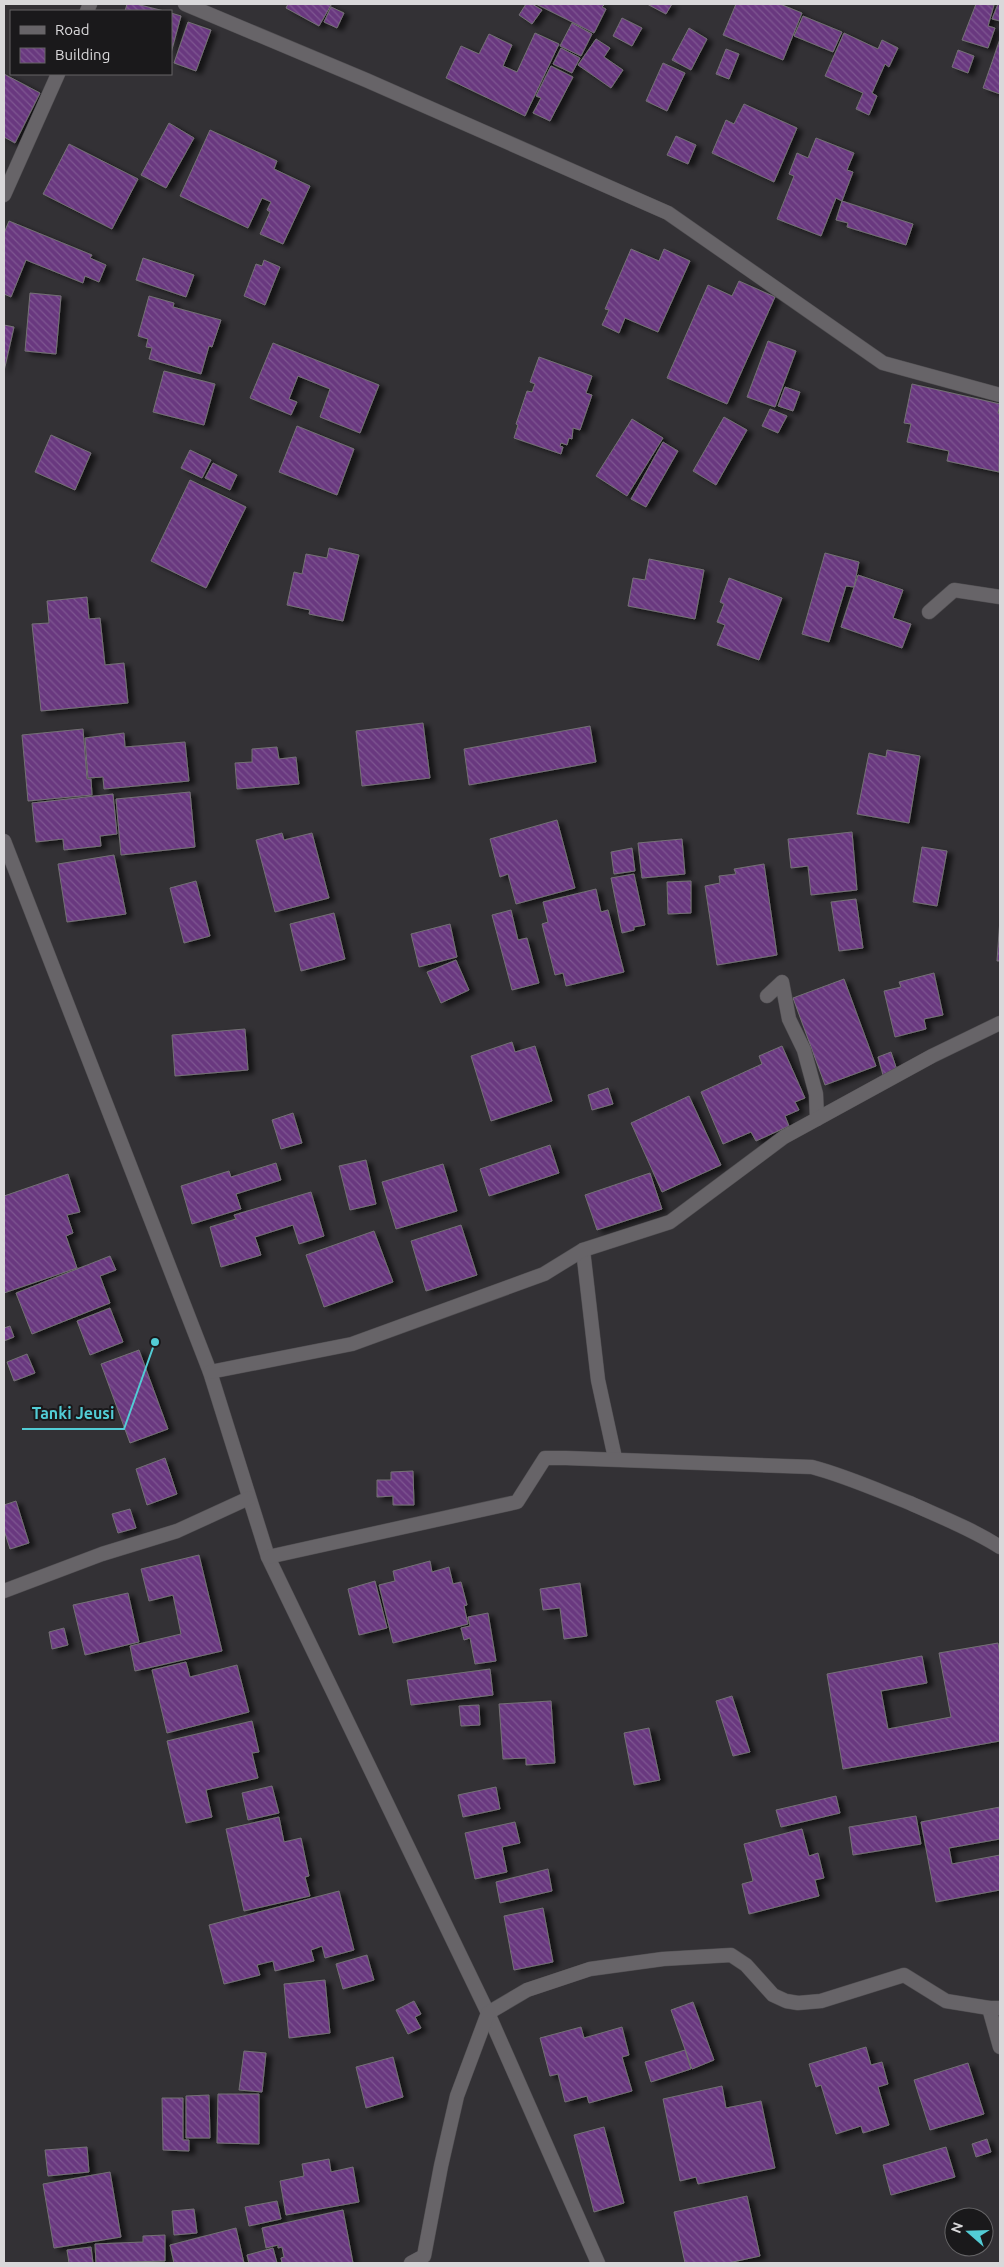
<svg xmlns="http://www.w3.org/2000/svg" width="1004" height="2267" font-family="Ubuntu,sans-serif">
  <defs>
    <pattern id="building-back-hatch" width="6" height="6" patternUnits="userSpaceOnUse" patternTransform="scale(1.25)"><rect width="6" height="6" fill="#69397f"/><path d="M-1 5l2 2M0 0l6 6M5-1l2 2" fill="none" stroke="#7e5591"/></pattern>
    <filter id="shadow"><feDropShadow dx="5.5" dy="3" stdDeviation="2.5" flood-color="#0009"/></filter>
  </defs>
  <rect width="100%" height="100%" fill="#333135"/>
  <g fill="url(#building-back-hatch)" stroke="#747175" filter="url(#shadow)">
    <polygon points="127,4 136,4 164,11 125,11"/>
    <polygon points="288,4 328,4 331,5 319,26 286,8"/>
    <polygon points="526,4 532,4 542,10 532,24 519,15"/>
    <polygon points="536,4 602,4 604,5 602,7 606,9 594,33"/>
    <polygon points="647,4 672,4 666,14"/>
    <polygon points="736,4 780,4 802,13 783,60 723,35"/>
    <polygon points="976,4 994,5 988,26 995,28 988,48 962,40"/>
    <polygon points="998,4 1000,4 1000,21 992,19"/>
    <polygon points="331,7 344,13 337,28 324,22"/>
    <polygon points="171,13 181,16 171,53"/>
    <polygon points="803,16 842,32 833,52 794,36"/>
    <polygon points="622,18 642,28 632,46 613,36"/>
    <polygon points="188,22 211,30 196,71 174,63"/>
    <polygon points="572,23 592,34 581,56 560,46"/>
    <polygon points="689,28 707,39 691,70 672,60"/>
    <polygon points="535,33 559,44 525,116 446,78 461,46 479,54 489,34 512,45 503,66 517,72"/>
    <polygon points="844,33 878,49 882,40 898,48 889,67 885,64 872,93 877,96 869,115 856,109 863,93 825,76"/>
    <polygon points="596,39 610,48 604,57 623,70 611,88 578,65"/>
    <polygon points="1000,39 1000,94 983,88"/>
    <polygon points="561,48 580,58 572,73 553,64"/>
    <polygon points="726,49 739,54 729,79 716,74"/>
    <polygon points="958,50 974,56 968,73 952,67"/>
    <polygon points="663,63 685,73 667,111 646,101"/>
    <polygon points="551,66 573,77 550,121 533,113 541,98 536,96"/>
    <polygon points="4,74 40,93 15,143 4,137"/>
    <polygon points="744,104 797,128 774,182 712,153 726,120 734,124"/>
    <polygon points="169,123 194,138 166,188 141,175"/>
    <polygon points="210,130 277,161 274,169 310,186 283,244 260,234 270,212 267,210 271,202 262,198 248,228 180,196"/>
    <polygon points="676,136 696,145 688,164 667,155"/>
    <polygon points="816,138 854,153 847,170 853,172 842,201 836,198 821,236 777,219 794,176 789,174 797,153 808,158"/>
    <polygon points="69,144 138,179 112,229 43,194"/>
    <polygon points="842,201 913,224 906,245 847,227 848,223 836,220"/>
    <polygon points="9,221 92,255 90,258 106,265 99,282 85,276 83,283 26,260 11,297 4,294 4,233"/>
    <polygon points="631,249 659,261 664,249 690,261 658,332 625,318 619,333 602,325 609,310 605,309"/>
    <polygon points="143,258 194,275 186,297 136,280"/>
    <polygon points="264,260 280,267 265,305 244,296 256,264 262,266"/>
    <polygon points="739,281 775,297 727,404 667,378 708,285 732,296"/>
    <polygon points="30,293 61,296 56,354 25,351"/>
    <polygon points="149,296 174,303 173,307 221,320 212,347 209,346 201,374 149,359 152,348 146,347 148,339 138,336"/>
    <polygon points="4,325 14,327 4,371"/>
    <polygon points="768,341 796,351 775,407 747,397"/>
    <polygon points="273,343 379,385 360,433 320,417 330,389 298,376 289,399 297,402 291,415 250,398"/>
    <polygon points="539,357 592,376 586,393 592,395 580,430 573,428 572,439 569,438 567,445 561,443 560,446 563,447 561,454 514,438 518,425 516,424 527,391 532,392 535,384 530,382"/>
    <polygon points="164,371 215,384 204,425 153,412"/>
    <polygon points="912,384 1000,404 998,413 1000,414 999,472 947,461 949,451 907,442 911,424 904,423"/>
    <polygon points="785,387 800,392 793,411 778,406"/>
    <polygon points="770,409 787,416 778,433 762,426"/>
    <polygon points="724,417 747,430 716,485 693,471"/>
    <polygon points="632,419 663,438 627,496 596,476"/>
    <polygon points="297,426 354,449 337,495 279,472"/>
    <polygon points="51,435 91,453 75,490 35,472"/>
    <polygon points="663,442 678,451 646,507 631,499"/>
    <polygon points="190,450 211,460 202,478 181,468"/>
    <polygon points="213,463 237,475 230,490 205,478"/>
    <polygon points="190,480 246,507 206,588 151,561"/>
    <polygon points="329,548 359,555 343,621 309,614 310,610 287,605 294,572 302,574 306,554 327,558"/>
    <polygon points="825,553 859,562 854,587 846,586 829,642 802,634"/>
    <polygon points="649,559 704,570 695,619 628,606 633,578 645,580"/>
    <polygon points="858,575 903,590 893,618 911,624 902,648 841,627"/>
    <polygon points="729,578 782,598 759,660 717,645 725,625 717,622 724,604 720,602"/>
    <polygon points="87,597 89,619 100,618 105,665 124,663 128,703 41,711 32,624 49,623 47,601"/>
    <polygon points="423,723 430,778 362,786 356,731"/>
    <polygon points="590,726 596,762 469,785 464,749"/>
    <polygon points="83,729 87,779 91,779 92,795 28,801 22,735"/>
    <polygon points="124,733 125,747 185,742 189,781 104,789 103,777 88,778 85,738"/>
    <polygon points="277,747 279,759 296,757 299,784 237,789 235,763 252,762 252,749"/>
    <polygon points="887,750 920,756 909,823 857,814 869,753 886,757"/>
    <polygon points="190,792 195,847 121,855 116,799"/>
    <polygon points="113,794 117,834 100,836 101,846 64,850 63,839 36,842 32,803"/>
    <polygon points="557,820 575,888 516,904 508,874 500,877 490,839"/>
    <polygon points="852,832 857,890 811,895 808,866 791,868 788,839"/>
    <polygon points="282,833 284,840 312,833 329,898 275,912 256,840"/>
    <polygon points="682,839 685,874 642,878 638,843"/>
    <polygon points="922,847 947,851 937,906 913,902"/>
    <polygon points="632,848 635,871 614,874 611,852"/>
    <polygon points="114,855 126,914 67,922 58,864"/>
    <polygon points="764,864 777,955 717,965 705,886 720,883 719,876 736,874 734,869"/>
    <polygon points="634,874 645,925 634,927 634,930 622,933 611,878"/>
    <polygon points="196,881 210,936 184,943 170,888"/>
    <polygon points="691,881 691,913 668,914 667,882"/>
    <polygon points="596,889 601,912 608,910 624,972 566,986 563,973 555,975 542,924 548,922 543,902"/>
    <polygon points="856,899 863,948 839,951 831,902"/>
    <polygon points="511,910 518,940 527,938 539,983 512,990 492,915"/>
    <polygon points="334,913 345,959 301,971 290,924"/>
    <polygon points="1000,919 1000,961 997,961"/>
    <polygon points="450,924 457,957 419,967 411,934"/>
    <polygon points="456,960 469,990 441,1003 427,972"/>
    <polygon points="934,973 943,1015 924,1019 926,1029 895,1037 884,991 901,987 899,982"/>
    <polygon points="844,979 876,1066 825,1085 793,998"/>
    <polygon points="245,1029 248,1070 175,1076 172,1035"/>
    <polygon points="512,1042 515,1052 535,1046 552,1101 491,1121 471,1056"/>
    <polygon points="782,1046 805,1098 795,1102 799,1110 785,1116 789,1126 756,1141 751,1132 723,1144 701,1092 762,1064 759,1056"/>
    <polygon points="891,1052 897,1070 883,1075 878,1057"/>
    <polygon points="608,1088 613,1104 592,1110 588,1095"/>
    <polygon points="689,1096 721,1165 662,1192 631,1123"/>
    <polygon points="293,1113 302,1143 281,1149 272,1120"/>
    <polygon points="550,1145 559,1173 489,1196 480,1169"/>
    <polygon points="366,1160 376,1204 350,1210 339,1166"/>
    <polygon points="276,1163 281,1180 236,1194 241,1209 192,1224 181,1186 229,1171 231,1177"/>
    <polygon points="443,1164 457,1211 396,1229 382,1182"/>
    <polygon points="650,1173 662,1209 597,1230 585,1195"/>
    <polygon points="68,1174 80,1212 67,1215 73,1233 66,1236 77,1268 4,1293 4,1196"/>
    <polygon points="311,1192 324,1236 299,1244 293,1225 255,1237 261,1255 221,1267 210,1227 236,1219 234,1215"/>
    <polygon points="461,1225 477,1275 426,1291 411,1241"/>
    <polygon points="374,1231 393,1282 324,1307 306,1255"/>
    <polygon points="110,1256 116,1270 100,1276 110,1303 32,1334 16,1293"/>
    <polygon points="110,1308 123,1342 90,1355 77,1321"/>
    <polygon points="10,1326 14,1337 4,1341 4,1328"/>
    <polygon points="139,1350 168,1429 130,1443 101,1364"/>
    <polygon points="27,1354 35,1373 14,1381 7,1362"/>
    <polygon points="165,1458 177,1494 147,1505 136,1469"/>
    <polygon points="413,1471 414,1505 393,1505 393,1496 377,1497 377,1480 391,1480 391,1472"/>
    <polygon points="16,1501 29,1543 10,1549 4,1530 4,1505"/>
    <polygon points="130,1509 136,1528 118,1533 112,1514"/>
    <polygon points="199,1555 222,1651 135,1671 130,1646 181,1634 173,1595 149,1601 141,1569"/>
    <polygon points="430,1561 432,1572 449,1567 453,1584 461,1582 467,1605 464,1606 468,1624 393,1643 379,1585 395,1581 393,1571"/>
    <polygon points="375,1581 387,1628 359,1635 348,1589"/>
    <polygon points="580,1583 587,1636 564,1639 560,1608 543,1610 540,1589"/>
    <polygon points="128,1593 139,1642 85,1655 73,1605"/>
    <polygon points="488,1613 496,1661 475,1664 470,1638 464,1640 461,1628 470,1626 468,1617"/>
    <polygon points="64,1628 68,1645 52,1649 49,1632"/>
    <polygon points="998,1643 1000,1655 1000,1741 843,1769 827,1674 922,1656 927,1683 881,1691 888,1729 951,1717 939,1653"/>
    <polygon points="186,1662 190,1677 237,1665 249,1712 167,1733 152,1670"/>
    <polygon points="490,1669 493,1695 411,1705 407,1680"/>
    <polygon points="732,1696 750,1752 733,1756 716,1701"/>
    <polygon points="551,1701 555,1763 526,1765 526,1758 503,1759 499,1704"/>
    <polygon points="479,1705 480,1725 461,1726 459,1706"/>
    <polygon points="252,1721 259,1752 252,1753 258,1778 206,1790 212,1817 186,1823 167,1741"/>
    <polygon points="649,1728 660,1780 634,1785 624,1733"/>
    <polygon points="272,1786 279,1813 248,1820 242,1793"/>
    <polygon points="496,1787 500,1809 463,1817 458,1795"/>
    <polygon points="836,1796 840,1813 781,1827 776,1810"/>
    <polygon points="1000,1807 1000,1839 949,1848 952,1864 1000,1855 1000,1890 936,1902 921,1822"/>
    <polygon points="916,1816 921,1844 853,1855 849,1827"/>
    <polygon points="279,1817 284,1842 301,1838 309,1876 305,1877 310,1896 244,1911 226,1829"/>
    <polygon points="515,1822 520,1843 502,1847 507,1872 475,1879 465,1833"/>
    <polygon points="802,1829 809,1856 818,1853 824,1878 815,1880 819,1896 749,1914 742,1884 753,1881 744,1844"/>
    <polygon points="548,1869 552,1891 500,1903 496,1882"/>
    <polygon points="339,1891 354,1950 325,1958 322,1946 311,1950 314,1961 275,1971 273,1961 257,1965 260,1975 224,1984 209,1925"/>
    <polygon points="543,1908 553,1962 514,1970 504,1916"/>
    <polygon points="367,1955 374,1980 343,1989 336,1964"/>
    <polygon points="325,1980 330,2033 289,2038 284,1984"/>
    <polygon points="414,2001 421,2014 415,2017 421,2028 408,2034 396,2010"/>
    <polygon points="693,2002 714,2060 692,2069 671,2010"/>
    <polygon points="581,2027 584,2038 622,2027 629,2055 622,2057 632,2091 589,2103 587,2096 565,2102 558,2074 550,2076 540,2038"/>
    <polygon points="866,2047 871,2065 882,2062 888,2084 878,2087 889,2125 863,2133 861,2126 836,2134 821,2085 816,2087 809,2064"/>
    <polygon points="685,2050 691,2069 651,2082 645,2062"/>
    <polygon points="244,2051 266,2053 262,2092 239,2090"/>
    <polygon points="393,2057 403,2097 366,2108 356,2067"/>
    <polygon points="968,2063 984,2114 930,2130 914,2080"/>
    <polygon points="722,2086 726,2108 761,2101 775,2168 698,2184 696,2177 680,2181 663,2099"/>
    <polygon points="218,2094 259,2094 259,2144 217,2143"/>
    <polygon points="209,2095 210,2138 186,2138 186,2096"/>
    <polygon points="162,2098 183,2098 183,2140 189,2140 189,2151 163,2150"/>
    <polygon points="604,2127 624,2203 594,2212 574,2135"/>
    <polygon points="987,2139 991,2152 976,2157 972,2144"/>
    <polygon points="87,2147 89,2172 48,2176 45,2150"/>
    <polygon points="946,2147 955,2177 891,2195 883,2165"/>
    <polygon points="329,2159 331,2172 353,2167 359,2202 286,2215 280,2181 304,2176 302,2164"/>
    <polygon points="110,2172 121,2237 54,2248 43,2184"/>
    <polygon points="747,2196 760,2256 728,2263 685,2263 674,2212"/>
    <polygon points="277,2201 281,2219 249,2226 245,2207"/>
    <polygon points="194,2209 197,2233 174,2235 172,2211"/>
    <polygon points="343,2210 353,2263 282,2263 281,2258 284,2257 282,2247 278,2248 278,2245 266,2248 262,2228"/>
    <polygon points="236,2228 244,2263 174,2263 170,2245"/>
    <polygon points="165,2235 165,2261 96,2263 95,2244 143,2242 143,2236"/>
    <polygon points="91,2247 93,2263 69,2263 67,2250"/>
    <polygon points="273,2248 277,2263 249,2263 247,2255"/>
  </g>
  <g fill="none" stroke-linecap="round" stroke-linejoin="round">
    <g stroke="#504e51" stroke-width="15">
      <g id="minor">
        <polyline points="185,4 366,80 668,213 883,363 1000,395"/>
        <polyline points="87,11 90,4"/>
        <polyline points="4,195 58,74"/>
        <polyline points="929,612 954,590 1000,597"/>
        <polyline points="4,841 210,1372 268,1557 488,2013 598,2263"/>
        <polyline points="767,996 782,982 789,1019 804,1050 816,1094 817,1119"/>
        <polyline points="583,1250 598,1380 615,1458"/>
        <polyline points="210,1372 352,1344 544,1274 583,1250 670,1222 784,1137 932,1056 1000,1023"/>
        <path d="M268,1557L517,1502L545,1458H566L812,1467C846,1476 877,1490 910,1503C941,1517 972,1529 1000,1547"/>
        <polyline points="4,1591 102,1554 177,1531 249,1498"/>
        <polyline points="989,2008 1000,2047"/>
        <polyline points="411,2263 424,2256 441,2166 457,2096 488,2013 527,1990 590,1969 663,1959 731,1955 746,1965 773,1995 786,2001 798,2003 821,2001 904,1975 946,2001 989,2008 1000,2008"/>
      </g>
    </g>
    <use href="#minor" stroke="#676468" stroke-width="14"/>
  </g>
  <path fill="none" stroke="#52ccd5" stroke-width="2" d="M155 1342L124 1429H22"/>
  <circle fill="#52ccd5" stroke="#1a191b" stroke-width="2" cx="155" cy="1342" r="5"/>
  <g font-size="16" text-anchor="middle" font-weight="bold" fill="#52ccd5" stroke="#1a191b" stroke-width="4" stroke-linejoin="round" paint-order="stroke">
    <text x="73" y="1419">Tanki Jeusi</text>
  </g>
  <rect width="1004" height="2267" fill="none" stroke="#d9d8da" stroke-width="10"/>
  <rect x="10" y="10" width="162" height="65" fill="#1a191b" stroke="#666567"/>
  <rect x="20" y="26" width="25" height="8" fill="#676468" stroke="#666567"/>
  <text x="55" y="35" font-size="15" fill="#d9d8da">Road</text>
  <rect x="20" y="48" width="25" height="15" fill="url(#building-back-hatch)" stroke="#666567"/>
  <text x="55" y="60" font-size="15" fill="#d9d8da">Building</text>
  <g transform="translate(969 2232) rotate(290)"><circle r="24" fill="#1a191b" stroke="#666567"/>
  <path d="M0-4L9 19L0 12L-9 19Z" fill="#52ccd5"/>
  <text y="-8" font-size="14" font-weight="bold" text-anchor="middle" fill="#d9d8da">N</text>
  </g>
</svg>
